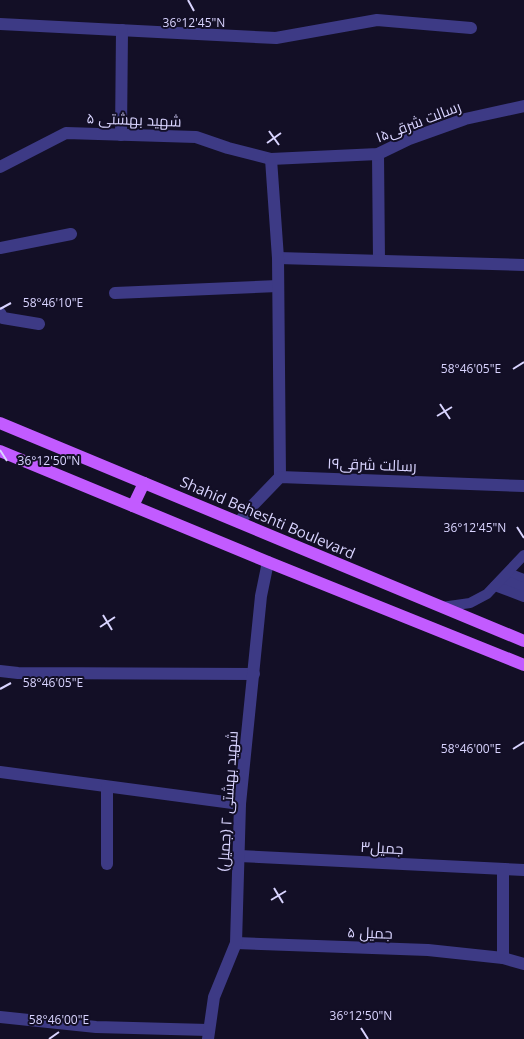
<svg xmlns="http://www.w3.org/2000/svg" width="524" height="1039" font-family="'Open Sans',Cairo,sans-serif">
  <rect width="100%" height="100%" fill="#130f26"/>
  <g fill="none" stroke-linecap="round" stroke-linejoin="round">
    <g stroke="#3d3a85" stroke-width="10">
      <polyline points="508,573 524,579"/>
      <polyline points="502,579 524,588"/>
      <polyline points="495,586 524,597"/>
      <polyline points="442,607 470,603 487,594 524,555"/>
    </g>
    <g stroke="#3d3a85" stroke-width="12">
      <polyline points="0,24 276,38 377,20 471,28"/>
      <polyline points="121,135 122,30"/>
      <polyline points="378,154 379,260"/>
      <polyline points="0,167 66,133 196,137 228,148 271,159"/>
      <polyline points="0,248 71,234"/>
      <polyline points="278,258 524,265"/>
      <polyline points="115,293 278,286"/>
      <polyline points="0,313 3,318 39,324"/>
      <polyline points="280,477 278,258 271,159 378,154 409,139 465,119 524,106"/>
      <polyline points="239,522 253,505 280,477 524,486"/>
      <polyline points="0,671 18,673 254,674"/>
      <polyline points="0,772 240,804"/>
      <polyline points="239,856 524,870"/>
      <polyline points="107,864 107,787"/>
      <polyline points="236,943 428,950 503,958 524,964"/>
      <polyline points="503,958 503,870"/>
      <polyline points="0,1017 96,1027 208,1030"/>
      <polyline points="208,1039 214,997 236,943 240,804 261,596 268,562"/>
    </g>
    <g stroke="#c25bff" stroke-width="12">
      <polyline points="0,423 524,641"/>
      <polyline points="0,451 268,562 524,665"/>
      <polyline points="133,506 144,483"/>
    </g>
  </g>
  <path fill="none" stroke="#d9d4ff" stroke-width="2" d="M188,0L194,11M269,131L279,145M267,143L281,133M0,309L11,303M513,369L524,362M440,404L450,419M437,416L452,407M0,450L7,461M517,527L524,538M103,615L112,630M100,627L115,617M0,689L11,683M513,749L524,742M274,888L283,903M271,900L286,891M361,1028L368,1039M49,1039L59,1032"/>
  <g text-anchor="middle" dominant-baseline="central" stroke-width="4" stroke-linejoin="round" paint-order="stroke">
    <g font-size="15" fill="#d9d4ff" stroke="#130f26">
      <text transform="translate(134 119) rotate(2)">شهید بهشتی ۵</text>
      <text transform="translate(418 121) rotate(-21)">رسالت شرقی۱۵</text>
      <text transform="translate(372 464) rotate(2)">رسالت شرقی۱۹</text>
      <text transform="translate(268 517) rotate(23)">Shahid Beheshti Boulevard</text>
      <text transform="translate(227 801) rotate(-86)">شهید بهشتی ۲ (جمیل)</text>
      <text transform="translate(382 847) rotate(3)">جمیل۳</text>
      <text transform="translate(370 932) rotate(2)">جمیل ۵</text>
    </g>
  </g>
  <g font-size="12" text-anchor="middle" fill="#d9d4ff" stroke="#130f26" stroke-width="4" stroke-linejoin="round" paint-order="stroke">
    <text x="194" y="27">36°12'45"N</text>
    <text x="53" y="307">58°46'10"E</text>
    <text x="471" y="373">58°46'05"E</text>
    <text x="49" y="465">36°12'50"N</text>
    <text x="475" y="532">36°12'45"N</text>
    <text x="53" y="687">58°46'05"E</text>
    <text x="471" y="753">58°46'00"E</text>
    <text x="361" y="1020">36°12'50"N</text>
    <text x="59" y="1024">58°46'00"E</text>
  </g>
</svg>
